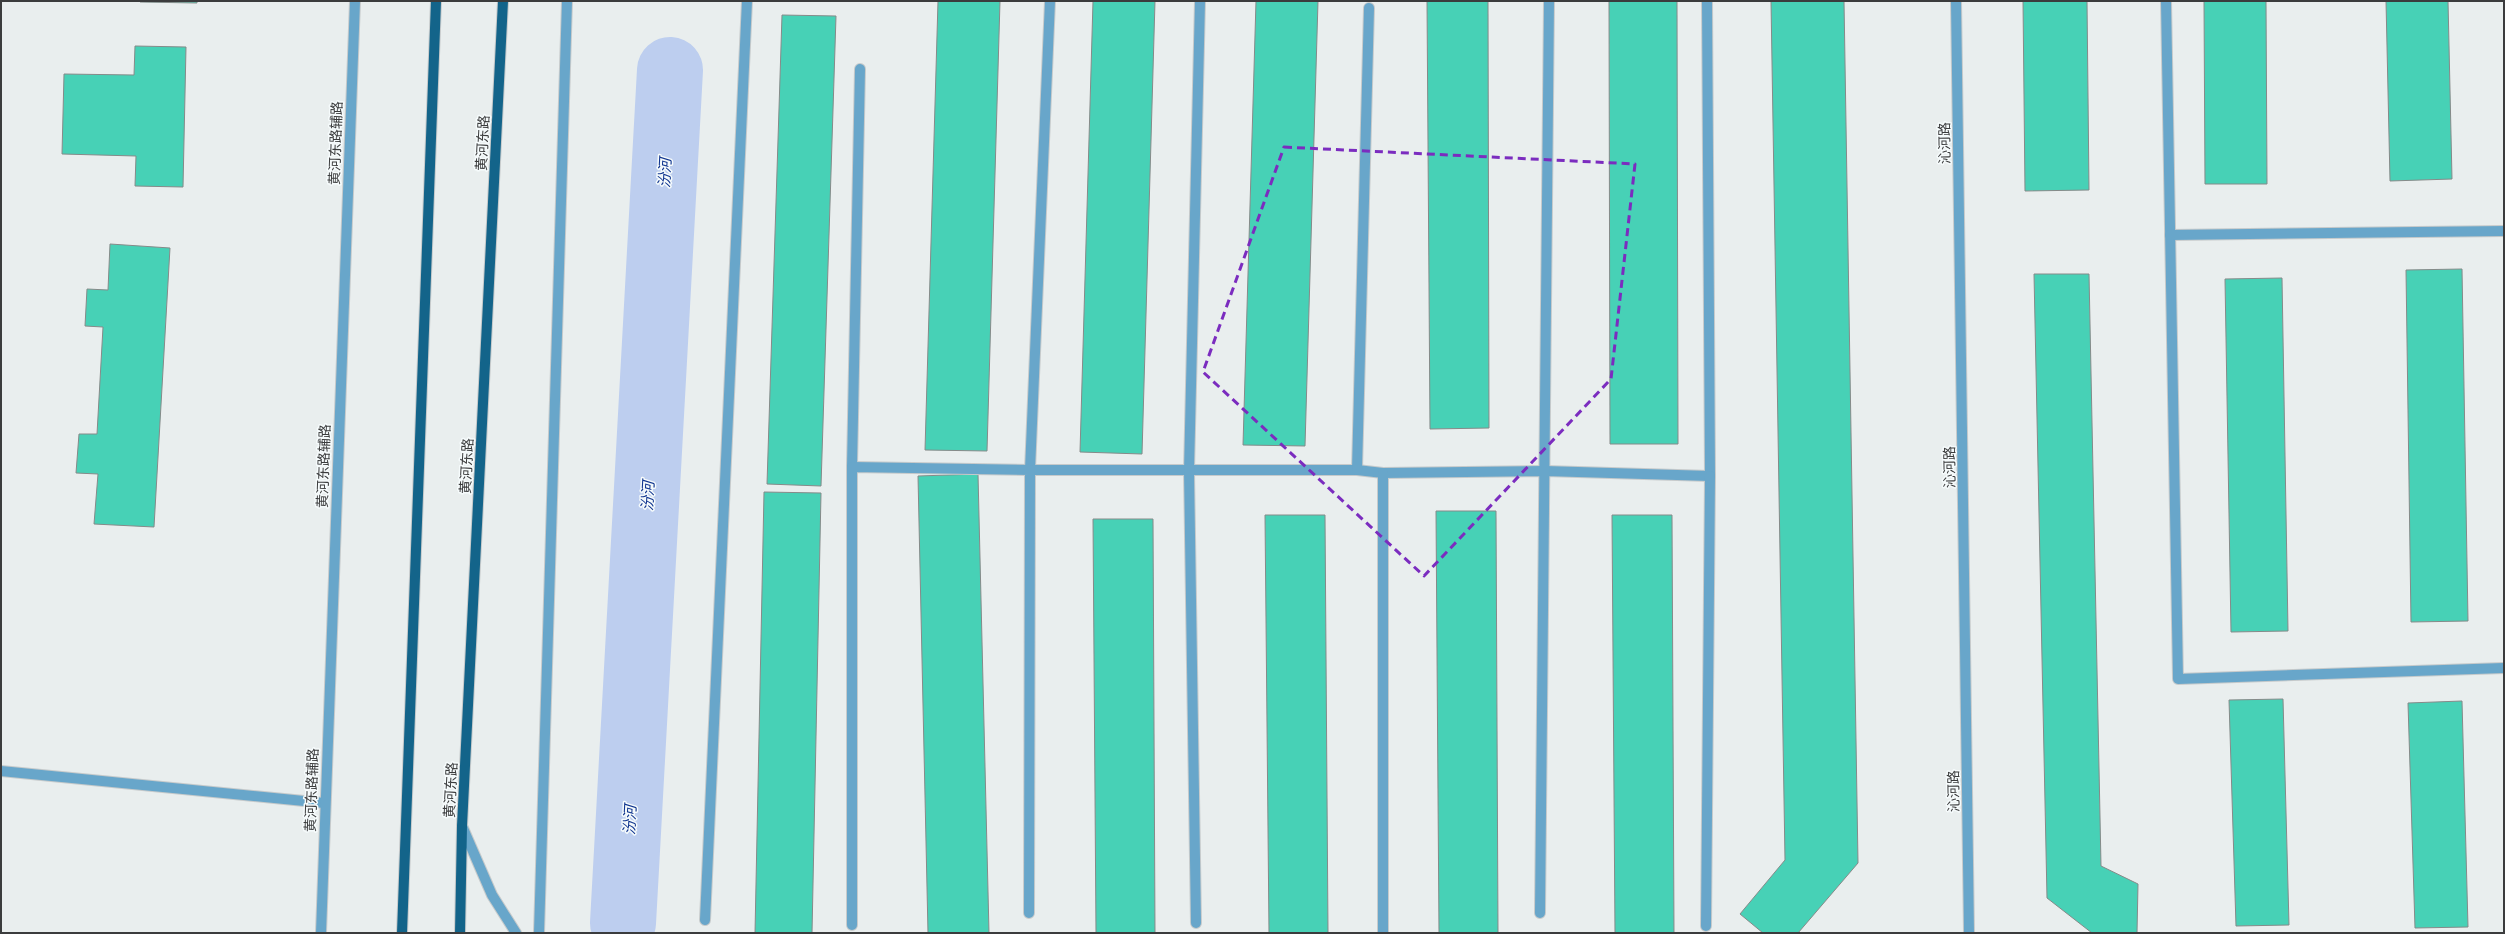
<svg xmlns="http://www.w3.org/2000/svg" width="2505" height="934" font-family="'Golos Text','Noto Sans SC',sans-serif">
  <rect width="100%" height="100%" fill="#e9eeee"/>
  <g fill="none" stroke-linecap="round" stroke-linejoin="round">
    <polyline stroke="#bdceef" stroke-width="66" points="623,923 670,70"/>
  </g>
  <g fill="#47d1b6" stroke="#868a89">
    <polygon points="140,1 197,1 197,3 140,2"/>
    <polygon points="938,1 1000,1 987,451 925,450"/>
    <polygon points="1093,1 1155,1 1142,454 1080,452"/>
    <polygon points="1256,1 1318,1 1305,446 1243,445"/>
    <polygon points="1427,1 1488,1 1489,428 1430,429"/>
    <polygon points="1609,1 1677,1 1678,444 1610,444"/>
    <polygon points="1771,1 1844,1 1858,863 1798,933 1763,933 1740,914 1785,860"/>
    <polygon points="2023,1 2087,1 2089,190 2025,191"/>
    <polygon points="2204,1 2266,1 2267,184 2205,184"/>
    <polygon points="2386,1 2448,1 2452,179 2390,181"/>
    <polygon points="782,15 836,16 821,486 767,484"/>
    <polygon points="135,46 186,47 183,187 135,186 136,156 62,154 64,74 134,75"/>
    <polygon points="110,244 170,248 154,527 94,524 98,474 76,473 79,434 97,434 103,327 85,326 87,289 108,290"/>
    <polygon points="2462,269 2468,621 2411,622 2406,270"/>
    <polygon points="2034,274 2089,274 2101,866 2138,884 2137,933 2092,933 2047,898"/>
    <polygon points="2282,278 2288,631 2231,632 2225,279"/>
    <polygon points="978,474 989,933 928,933 918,476"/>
    <polygon points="764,492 821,493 812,933 755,933"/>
    <polygon points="1436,511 1496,511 1498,933 1439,933"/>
    <polygon points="1265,515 1325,515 1328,933 1269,933"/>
    <polygon points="1612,515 1672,515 1674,933 1615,933"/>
    <polygon points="1093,519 1153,519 1155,933 1096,933"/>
    <polygon points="2283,699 2289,925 2236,926 2229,700"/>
    <polygon points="2462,701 2468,927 2415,928 2408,703"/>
  </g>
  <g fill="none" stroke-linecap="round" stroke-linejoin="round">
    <g stroke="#c6cacb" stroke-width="12">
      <g id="minor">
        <polyline points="1050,1 1030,470 1357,470 1383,473 1545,471 1710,476 1707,1"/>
        <polyline points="1956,1 1969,933"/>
        <polyline points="2166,1 2178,679 2504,668"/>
        <polyline points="2170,235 2504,231"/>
        <polyline points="852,467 860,69"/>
        <polyline points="1357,470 1369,8"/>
        <polyline points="1383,473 1383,933"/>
        <polyline points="1,771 324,803"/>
        <polyline points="462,826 492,895 516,933"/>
        <polyline points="1540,913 1549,1"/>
        <polyline points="705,920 747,1"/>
        <polyline points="1196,923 1189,471 1200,1"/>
        <polyline points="852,925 852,467 1030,470 1029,913"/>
        <polyline points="1706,926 1710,476"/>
        <polyline points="321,933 355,1"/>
        <polyline points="539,933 567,1"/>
      </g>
    </g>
    <g stroke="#c6cacb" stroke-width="12">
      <g id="major">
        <polyline points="402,933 436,1"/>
        <polyline points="460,933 462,826 503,1"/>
      </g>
    </g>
    <use href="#minor" stroke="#68a6ca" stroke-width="10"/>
    <use href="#major" stroke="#13648a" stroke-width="10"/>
  </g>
  <path fill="none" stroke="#7b2cbf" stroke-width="3" stroke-dasharray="8 5" stroke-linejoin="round" d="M1284,147L1635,164L1611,379L1424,576L1203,372Z"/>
  <g text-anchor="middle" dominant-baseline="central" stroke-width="3" stroke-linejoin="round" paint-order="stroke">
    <g font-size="14" fill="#3b3c3d" stroke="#f6fbfc">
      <text transform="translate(335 143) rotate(-88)">黄河东路辅路</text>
      <text transform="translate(482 143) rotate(-87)">黄河东路</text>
      <text transform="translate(1944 143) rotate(-91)">沁河路</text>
      <text transform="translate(323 466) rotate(-88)">黄河东路辅路</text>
      <text transform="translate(466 466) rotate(-87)">黄河东路</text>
      <text transform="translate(1949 467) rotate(-91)">沁河路</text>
      <text transform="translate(311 790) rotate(-88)">黄河东路辅路</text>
      <text transform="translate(450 790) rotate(-87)">黄河东路</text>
      <text transform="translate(1953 791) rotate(-91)">沁河路</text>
    </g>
    <g font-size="15" font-style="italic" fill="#10358f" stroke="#f6fbfc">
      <text transform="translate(664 173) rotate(-87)">汾河</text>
      <text transform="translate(647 496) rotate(-87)">汾河</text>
      <text transform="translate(629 820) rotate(-87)">汾河</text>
    </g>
  </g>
  <rect width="2505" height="934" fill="none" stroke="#3b3c3d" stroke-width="4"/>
</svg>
